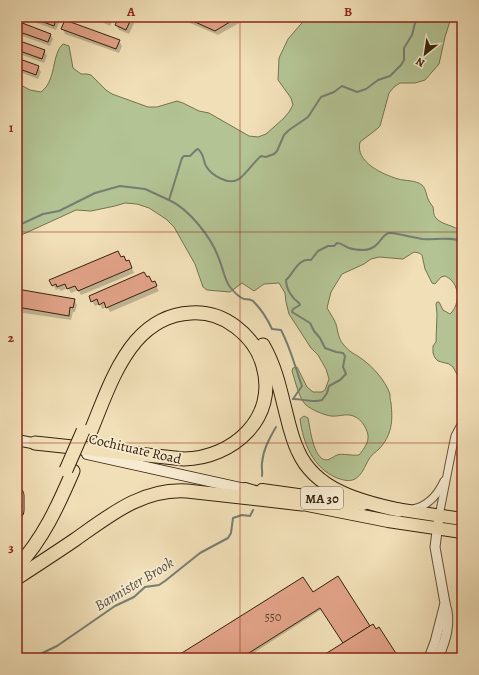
<svg xmlns="http://www.w3.org/2000/svg" width="479" height="675" font-family="Alegreya,serif">
  <rect width="100%" height="100%" fill="#f1dfb7"/>
  <filter id="stains"><feTurbulence type="fractalNoise" baseFrequency=".005" numOctaves="4"/><feColorMatrix values="0 0 0 0 .2 0 0 0 0 .09 0 0 0 0 .02 0 0 0 .5 -.17"/></filter>
  <radialGradient id="worn" r=".72"><stop offset=".6" stop-color="#630" stop-opacity="0"/><stop offset="1" stop-color="#630" stop-opacity=".3"/></radialGradient>
  <path fill="#b3c393" stroke="#747350" d="M307,17L451,18L445,37L439,64L425,80L415,83H400L394,87L389,93L380,126L377,129L360,142C355,162 382,174 398,179C405,181 416,180 422,185C426,189 426,194 428,199C429,202 431,204 433,207C434,211 433,215 436,218C443,226 454,224 462,233V379L459,378L453,367L449,364L438,361L435,358L433,353V346L436,342L437,314L436,304L437,302H439L443,310L450,314C461,304 460,282 445,276L441,277L435,284L432,283L425,269L422,255L419,253L414,252L403,259L379,257L371,259L364,264L342,274L331,292L327,308C330,313 334,319 336,324C338,331 338,338 343,344C350,353 354,353 362,359C373,367 385,380 390,394C390,397 390,400 391,403C393,421 392,435 379,449C376,452 371,455 369,459C365,466 362,475 355,479C349,482 343,480 337,478C313,468 303,443 300,419L304,416L308,418C310,427 313,459 326,460C330,460 334,456 337,455C342,453 352,456 359,455C364,449 369,442 368,435C366,426 360,417 350,415C344,414 337,417 331,416C324,415 312,410 306,405C299,399 295,380 292,371L293,368L297,367L307,387L313,392H322L325,390L329,379L326,369L318,355L311,348L289,314L286,302L285,293L279,283L264,284L254,291L242,283L230,292L207,290L203,287L195,264L174,227L166,219L149,208L137,204L125,203L115,206L91,211L76,210L17,237V83L30,90L41,92C57,80 51,55 63,44L69,46L73,68L81,74H87L91,75L106,90L112,94L148,107H157L177,101L183,103L199,111L209,113L249,136L258,137L266,134L283,119L289,112L293,105L291,98L278,80L279,58L288,39Z"/>
  <g fill="#0003">
    <polygon points="21,17 53,17 56,18 59,23 56,30"/>
    <polygon points="97,17 114,17 110,26 100,21"/>
    <polygon points="120,17 137,17 129,34 119,30 116,25"/>
    <polygon points="176,17 250,17 218,35"/>
    <polygon points="17,22 50,34 53,39 50,46 17,34"/>
    <polygon points="63,29 119,41 122,46 119,53 65,34"/>
    <polygon points="17,41 44,51 47,56 44,63 17,53"/>
    <polygon points="17,59 38,67 41,72 38,79 17,71"/>
    <polygon points="121,258 131,266 134,273 81,295 78,290 71,293 68,288 61,291 59,289 56,290 51,281"/>
    <polygon points="144,273 152,283 154,282 159,291 110,312 107,307 102,309 100,304 95,306 92,301"/>
    <polygon points="17,290 74,300 77,305 75,312 73,312 71,320 17,312"/>
    <polygon points="313,594 369,627 398,658 321,658 344,643 322,609 246,658 179,658"/>
  </g>
  <g fill="none" stroke-linecap="round" stroke-linejoin="round">
    <g stroke="#757e74" stroke-width="2">
      <polyline points="17,226 43,214 59,211 95,193 120,186 145,189 169,200"/>
      <path d="M293,399L302,386C295,367 291,349 281,330L272,329C267,318 261,309 253,301C250,299 247,299 244,299C238,297 234,292 230,287C224,279 223,268 219,259C212,238 189,209 169,200L182,158L184,156H190L196,150L198,149C204,154 203,160 206,166C211,175 229,186 239,179C245,175 254,162 261,156L266,157L274,154L277,151L284,135L289,130L308,117L321,97L334,92L342,86L357,92L366,89L378,80L390,76L401,65L404,60V48L412,35L415,23L420,17"/>
      <path d="M293,399C304,399 312,403 322,400L327,393L329,386L340,380L346,374L343,367L345,356L343,353L336,352L325,348L320,338L314,331L310,323L292,312L293,309L300,305L299,303C292,298 286,289 286,280C293,274 299,257 311,260L318,251L328,246H334L337,243C342,243 344,246 349,248C352,249 360,250 364,250C380,249 380,235 389,233C392,232 416,238 422,239C433,240 454,236 462,242"/>
      <path d="M262,476C263,471 261,468 262,463C263,450 269,439 276,427"/>
      <polyline points="32,658 57,646 115,606 134,597 145,587 159,585 165,581 200,553 228,538 231,533 233,518 242,515 250,516 253,510"/>
    </g>
  </g>
  <g fill="#e1a287" stroke="#35230c">
    <polygon points="30,17 57,17 54,26"/>
    <polygon points="119,17 132,17 126,30 115,25"/>
    <polygon points="184,17 238,17 215,31"/>
    <polygon points="65,20 120,40 116,49 61,29"/>
    <polygon points="17,21 51,34 48,42 17,31"/>
    <polygon points="17,40 45,50 42,59 17,50"/>
    <polygon points="17,58 39,66 36,75 17,68"/>
    <polygon points="118,251 121,257 124,256 126,261 129,260 132,268 78,291 75,286 67,289 65,284 57,287 56,284 52,286 49,280"/>
    <polygon points="144,272 147,277 149,276 152,282 155,281 157,286 106,308 104,302 99,305 97,299 91,302 89,296"/>
    <polygon points="17,289 75,299 73,308 70,307 69,316 17,307"/>
    <polygon points="338,576 370,626 343,643 320,608 241,658 178,658 177,656 303,577 313,592"/>
    <polygon points="373,624 376,629 379,627 399,658 319,658"/>
  </g>
  <g fill="none" stroke-linecap="round" stroke-linejoin="round">
    <g stroke="#645237" stroke-width="9">
      <g id="minor">
        <path d="M413,509C428,506 438,494 444,481"/>
        <polyline points="439,516 452,450 455,436 462,423"/>
      </g>
    </g>
    <g stroke="#645237" stroke-width="11">
      <g id="tertiary">
        <polyline points="429,658 435,642 445,603 435,547 439,516"/>
        <path d="M438,658C445,642 452,622 445,604"/>
      </g>
    </g>
    <g stroke="#35230c" stroke-width="12">
      <g id="secondary">
        <polyline points="17,440 42,445"/>
        <polyline points="87,454 245,489"/>
      </g>
    </g>
    <g stroke="#35230c" stroke-width="14">
      <g id="primary">
        <polyline points="245,489 272,497"/>
        <polyline points="262,490 363,504"/>
        <polyline points="292,502 388,521 462,532"/>
        <polyline points="389,508 462,519"/>
      </g>
    </g>
    <g stroke="#35230c" stroke-width="15">
      <g id="motorway">
        <path d="M263,345C274,364 279,384 284,405C288,420 291,437 298,451C315,490 361,502 399,510"/>
        <path d="M35,443L184,459C233,458 278,418 263,366C259,350 249,337 236,327C223,317 207,312 191,313C169,314 150,325 136,341C114,367 103,402 90,433"/>
        <polyline points="17,495 17,511"/>
        <path d="M17,567C43,539 58,506 73,471"/>
        <path d="M17,578C37,565 57,552 76,539C110,515 143,488 187,491L302,504"/>
      </g>
    </g>
    <use href="#minor" stroke="#f6ead0" stroke-width="7"/>
    <use href="#tertiary" stroke="#f6ead0" stroke-width="9"/>
    <use href="#secondary" stroke="#f6ead0" stroke-width="10"/>
    <use href="#primary" stroke="#f1dfb7" stroke-width="12"/>
    <use href="#motorway" stroke="#f1dfb7" stroke-width="13"/>
    <g stroke="#35230c" stroke-width="15" stroke-linecap="butt">
      <polyline id="motorway-bridge" points="66,470 83,431"/>
    </g>
    <use href="#motorway-bridge" stroke="#f1dfb7" stroke-width="13"/>
  </g>
  <path fill="none" stroke="#8f2418" stroke-width="1" stroke-opacity="0.55" d="M240,17V658M17,232H462M17,443H462"/>
  <g text-anchor="middle" dominant-baseline="central" stroke-width="3.5" stroke-linejoin="round" paint-order="stroke">
    <g font-size="12" fill="#60432b">
      <text x="273" y="617">550</text>
    </g>
    <rect fill="#f6ead0" stroke="#6f5f47" stroke-width="1" x="301" y="487" width="42" height="22" rx="3"/>
    <g font-size="13" font-weight="bold" fill="#35230c">
      <text x="322" y="498">MA 30</text>
    </g>
    <g font-size="14" fill="#35230c" stroke="#f6ead0">
      <text transform="translate(135 449) rotate(13)">Cochituate Road</text>
    </g>
    <g font-size="15" font-style="italic" fill="#555040" stroke="#f6ead0">
      <text transform="translate(134 584) rotate(-31)">Bannister Brook</text>
    </g>
  </g>
  <rect width="479" height="675" fill="none" stroke="#f1dfb7" stroke-width="44"/>
  <g transform="translate(425 54) rotate(210)" stroke="#f6ead0" stroke-width="3" paint-order="stroke">
  <path d="M0-3L7 15L0 10L-7 15Z" fill="#35230c"/>
  <text y="-6" font-size="11" font-weight="bold" text-anchor="middle" fill="#35230c">N</text>
  </g>
  <rect x="22" y="22" width="435" height="631" fill="none" stroke="#8f2418" stroke-width="1.5"/>
  <g font-size="13" text-anchor="middle" font-weight="bold" fill="#8f2418">
    <text x="131" y="16">A</text>
    <text x="348" y="16">B</text>
    <text x="11" y="132">1</text>
    <text x="11" y="342">2</text>
    <text x="11" y="552">3</text>
  </g>
  <rect width="100%" height="100%" filter="url(#stains)"/>
  <rect width="100%" height="100%" fill="url(#worn)"/>
</svg>
